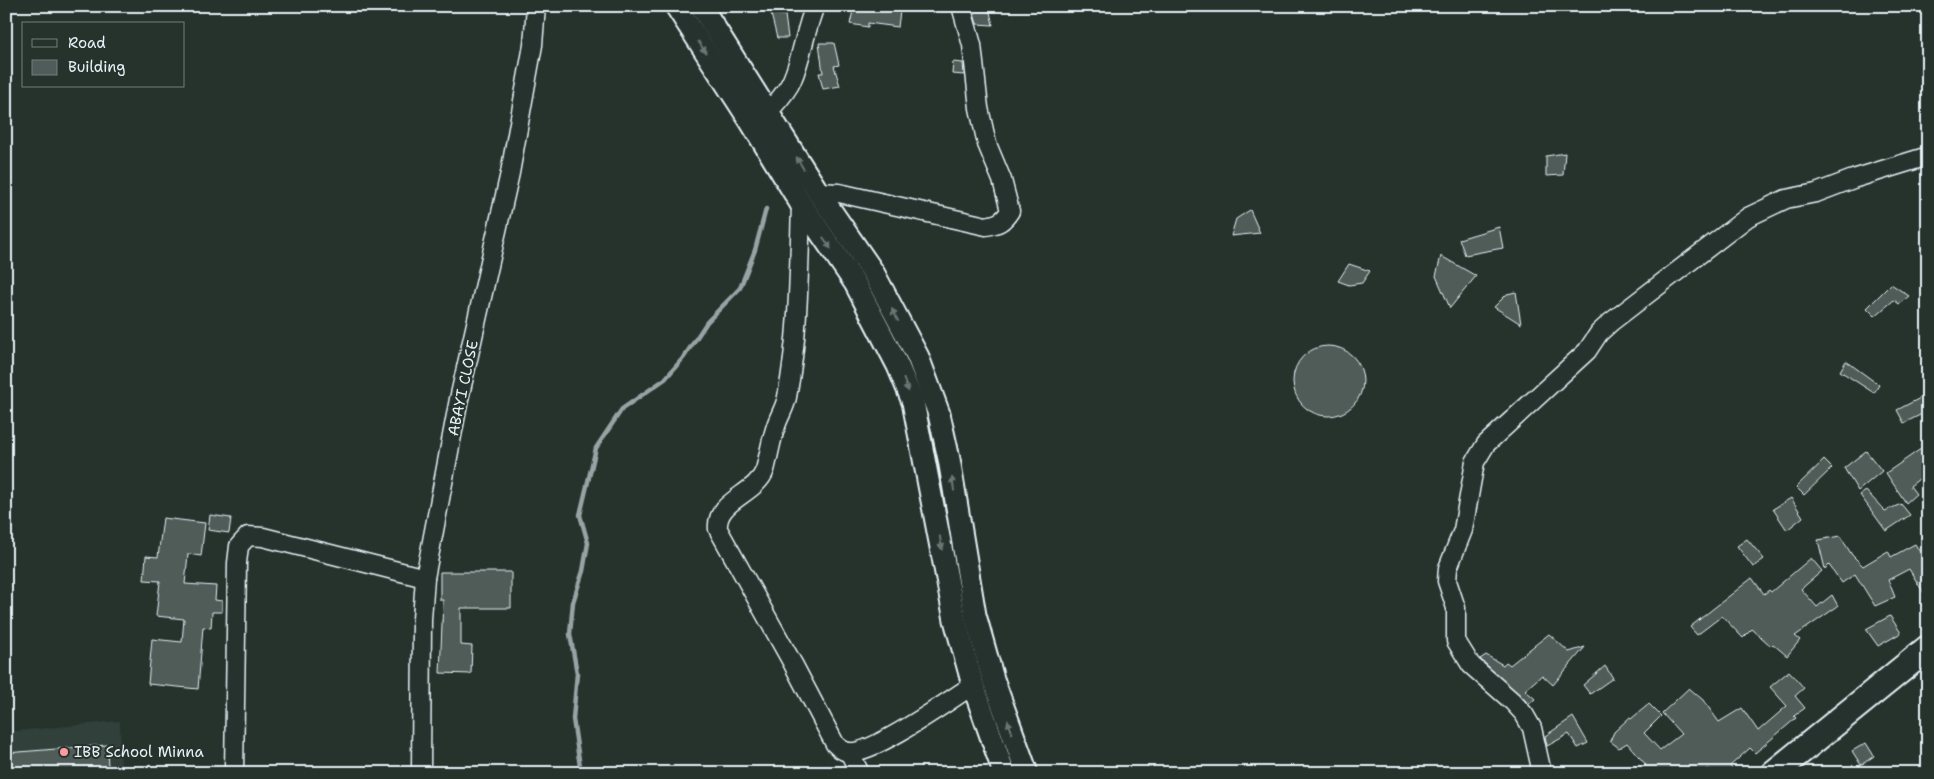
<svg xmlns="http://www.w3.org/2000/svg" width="1934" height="779" font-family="'Shantell Sans',sans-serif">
  <rect width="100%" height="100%" fill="#26332d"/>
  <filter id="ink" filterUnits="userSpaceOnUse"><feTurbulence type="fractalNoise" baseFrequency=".02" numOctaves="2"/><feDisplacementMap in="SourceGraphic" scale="10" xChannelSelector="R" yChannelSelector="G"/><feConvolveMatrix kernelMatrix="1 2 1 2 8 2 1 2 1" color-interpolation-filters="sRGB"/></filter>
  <g filter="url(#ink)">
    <polygon fill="#333f3a" points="120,721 121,773 6,773 6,732"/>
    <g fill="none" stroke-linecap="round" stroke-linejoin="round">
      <polyline stroke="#98a3a5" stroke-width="4.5" points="581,773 573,719 577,673 570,634 573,602 583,571 588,543 580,515 596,448 622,409 665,379 684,357 707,322 740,288 755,250 766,209"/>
    </g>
    <g fill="#505c59" stroke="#e8f1f8">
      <polygon points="854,6 881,7 900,11 898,27 868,23 868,27 850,24"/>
      <polygon points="973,10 990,12 993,25 977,24"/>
      <polygon points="771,14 785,15 788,38 777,38"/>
      <polygon points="819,43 834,43 839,65 834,66 840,86 823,89 819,73 823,73"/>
      <polygon points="953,62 963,63 964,75 952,74"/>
      <polygon points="1565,153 1563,175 1546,176 1546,156"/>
      <polygon points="1250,210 1260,233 1231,236 1236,219"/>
      <polygon points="1499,227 1503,248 1465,255 1459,239"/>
      <polygon points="1441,256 1476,276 1450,308 1436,276"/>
      <polygon points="1349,264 1370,271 1362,283 1349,285 1338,281"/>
      <polygon points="1891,284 1909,296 1899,304 1894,300 1875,316 1867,308"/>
      <polygon points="1516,292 1521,324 1494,307 1507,294"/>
      <circle cx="1328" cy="381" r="35"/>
      <polygon points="1846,361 1879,385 1874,393 1840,371"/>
      <polygon points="1928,394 1928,411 1904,423 1897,410"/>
      <polygon points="1928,444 1928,472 1910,486 1916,494 1906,503 1886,473"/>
      <polygon points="1866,451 1882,471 1858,491 1844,468"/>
      <polygon points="1824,460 1832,468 1804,495 1796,487"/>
      <polygon points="1866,491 1885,511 1901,504 1910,515 1886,531 1860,495"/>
      <polygon points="1791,498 1803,517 1787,530 1773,509"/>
      <polygon points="210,515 231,518 229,533 208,530"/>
      <polygon points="163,518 205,523 201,556 188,554 185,584 216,586 215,600 222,601 222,612 212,612 211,628 203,627 198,689 148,684 152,639 182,642 184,619 156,616 160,581 144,580 146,556 158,557"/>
      <polygon points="1840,536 1852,555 1863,566 1888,551 1891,557 1915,544 1928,566 1928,600 1909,569 1888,580 1895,597 1875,606 1855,574 1842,583 1829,565 1825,569 1818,540"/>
      <polygon points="1747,539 1764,559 1753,567 1737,546"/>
      <polygon points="1811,558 1822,571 1801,589 1817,607 1832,595 1838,606 1795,636 1800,640 1787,656 1773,644 1771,646 1752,629 1743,638 1722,616 1697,635 1690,627 1752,578 1764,594 1769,590 1771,592"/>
      <polygon points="440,572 511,572 511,608 461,608 461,645 472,646 471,674 440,673 443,600 440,600"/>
      <polygon points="1890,616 1901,633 1878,646 1866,629"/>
      <polygon points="1549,634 1569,652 1585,647 1553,685 1542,675 1525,690 1535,699 1529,704 1480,659 1486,655 1503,665 1506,662 1510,665"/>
      <polygon points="1605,666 1613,678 1590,694 1583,685"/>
      <polygon points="1789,671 1804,688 1795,696 1805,708 1794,716 1796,718 1755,753 1750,748 1730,766 1735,773 1712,773 1708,768 1702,773 1635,773 1646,765 1627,743 1619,748 1610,741 1614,732 1629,718 1631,719 1649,704 1661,716 1644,733 1660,750 1681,734 1662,713 1689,688 1703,700 1719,722 1742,708 1758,731 1787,706 1770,687"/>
      <polygon points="1573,717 1588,743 1578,748 1569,734 1547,746 1545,736"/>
      <polygon points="1866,743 1874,756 1861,765 1852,751"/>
      <polygon points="107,745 108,768 41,773 6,773 6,753"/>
    </g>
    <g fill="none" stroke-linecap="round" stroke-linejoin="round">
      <g stroke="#e8f1f8" stroke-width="21">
        <g id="minor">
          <path d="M769,111C777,102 787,92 792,80C802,57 805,30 815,6"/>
          <path d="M818,192L839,193L986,226C998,224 1003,222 1010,211L1002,180L987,144L979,108L972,45L961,6"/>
          <path d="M801,204C799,268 799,334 787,397C785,408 779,416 776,426C771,440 769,455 765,470C756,495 715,500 718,529L793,664L835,744C839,748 842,751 848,752C871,756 950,700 973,685"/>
          <polyline points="849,752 860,773"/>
          <polyline points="234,773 237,563 239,546 248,536 263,537 425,578"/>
          <polyline points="421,773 422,619 425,578 459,399 510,173 533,45 536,6"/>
          <polyline points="1542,773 1532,728 1524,714 1512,701 1471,665 1456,641 1456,608 1447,581 1448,568 1463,530 1475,462 1486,444 1587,351 1599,333 1611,322 1748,217 1786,199 1816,193 1853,179 1928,156"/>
        </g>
      </g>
      <g stroke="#e8f1f8" stroke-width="25">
        <g id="tertiary">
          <polyline points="676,6 751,122 801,204 855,283 898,366 913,402 955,620 973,685 1004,773"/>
          <polyline points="701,6 818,192 873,272 918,357 939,414 949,459 975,615 993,679 1027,773"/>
        </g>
      </g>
      <g stroke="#e8f1f8" stroke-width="29">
        <polyline id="secondary" points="1774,773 1928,648"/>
      </g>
      <use href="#minor" stroke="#26332d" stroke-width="18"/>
      <use href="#tertiary" stroke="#26332d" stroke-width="21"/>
      <use href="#secondary" stroke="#26332d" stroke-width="25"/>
    </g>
    <defs><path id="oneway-solid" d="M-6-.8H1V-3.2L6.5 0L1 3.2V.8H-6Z" transform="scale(1.25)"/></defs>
    <g fill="#6a7674">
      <use href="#oneway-solid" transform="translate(702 47) rotate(57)"/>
      <use href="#oneway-solid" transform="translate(800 163) rotate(-121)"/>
      <use href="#oneway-solid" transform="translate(827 243) rotate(56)"/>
      <use href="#oneway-solid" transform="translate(895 315) rotate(-118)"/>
      <use href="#oneway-solid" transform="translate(906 385) rotate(68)"/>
      <use href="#oneway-solid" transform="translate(953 484) rotate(-99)"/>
      <use href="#oneway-solid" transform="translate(941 543) rotate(80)"/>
      <use href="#oneway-solid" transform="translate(1010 727) rotate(-109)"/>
    </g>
  </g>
  <circle fill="#ff9aa2" stroke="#26332d" stroke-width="2" cx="64" cy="752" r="5"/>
  <g text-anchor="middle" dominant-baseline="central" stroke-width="4" stroke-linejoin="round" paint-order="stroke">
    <g font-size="15" fill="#e8f1f8" stroke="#26332d">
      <text transform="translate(463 388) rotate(-78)">ABAYI CLOSE</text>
    </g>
    <g font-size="15" fill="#e8f1f8" stroke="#26332d" text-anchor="start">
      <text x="74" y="752">IBB School Minna</text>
    </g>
  </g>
  <rect width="1934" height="779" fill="none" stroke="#26332d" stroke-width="25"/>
  <rect x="12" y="12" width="1909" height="754" fill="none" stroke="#e8f1f8" stroke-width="2" filter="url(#ink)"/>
  <rect x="22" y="22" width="162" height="65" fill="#26332d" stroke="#747f7e"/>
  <rect x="32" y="39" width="25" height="8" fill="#26332d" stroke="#747f7e"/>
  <text x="68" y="48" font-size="15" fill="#e8f1f8">Road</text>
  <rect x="32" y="60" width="25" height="15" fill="#505c59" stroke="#747f7e"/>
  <text x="68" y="72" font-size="15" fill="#e8f1f8">Building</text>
</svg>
